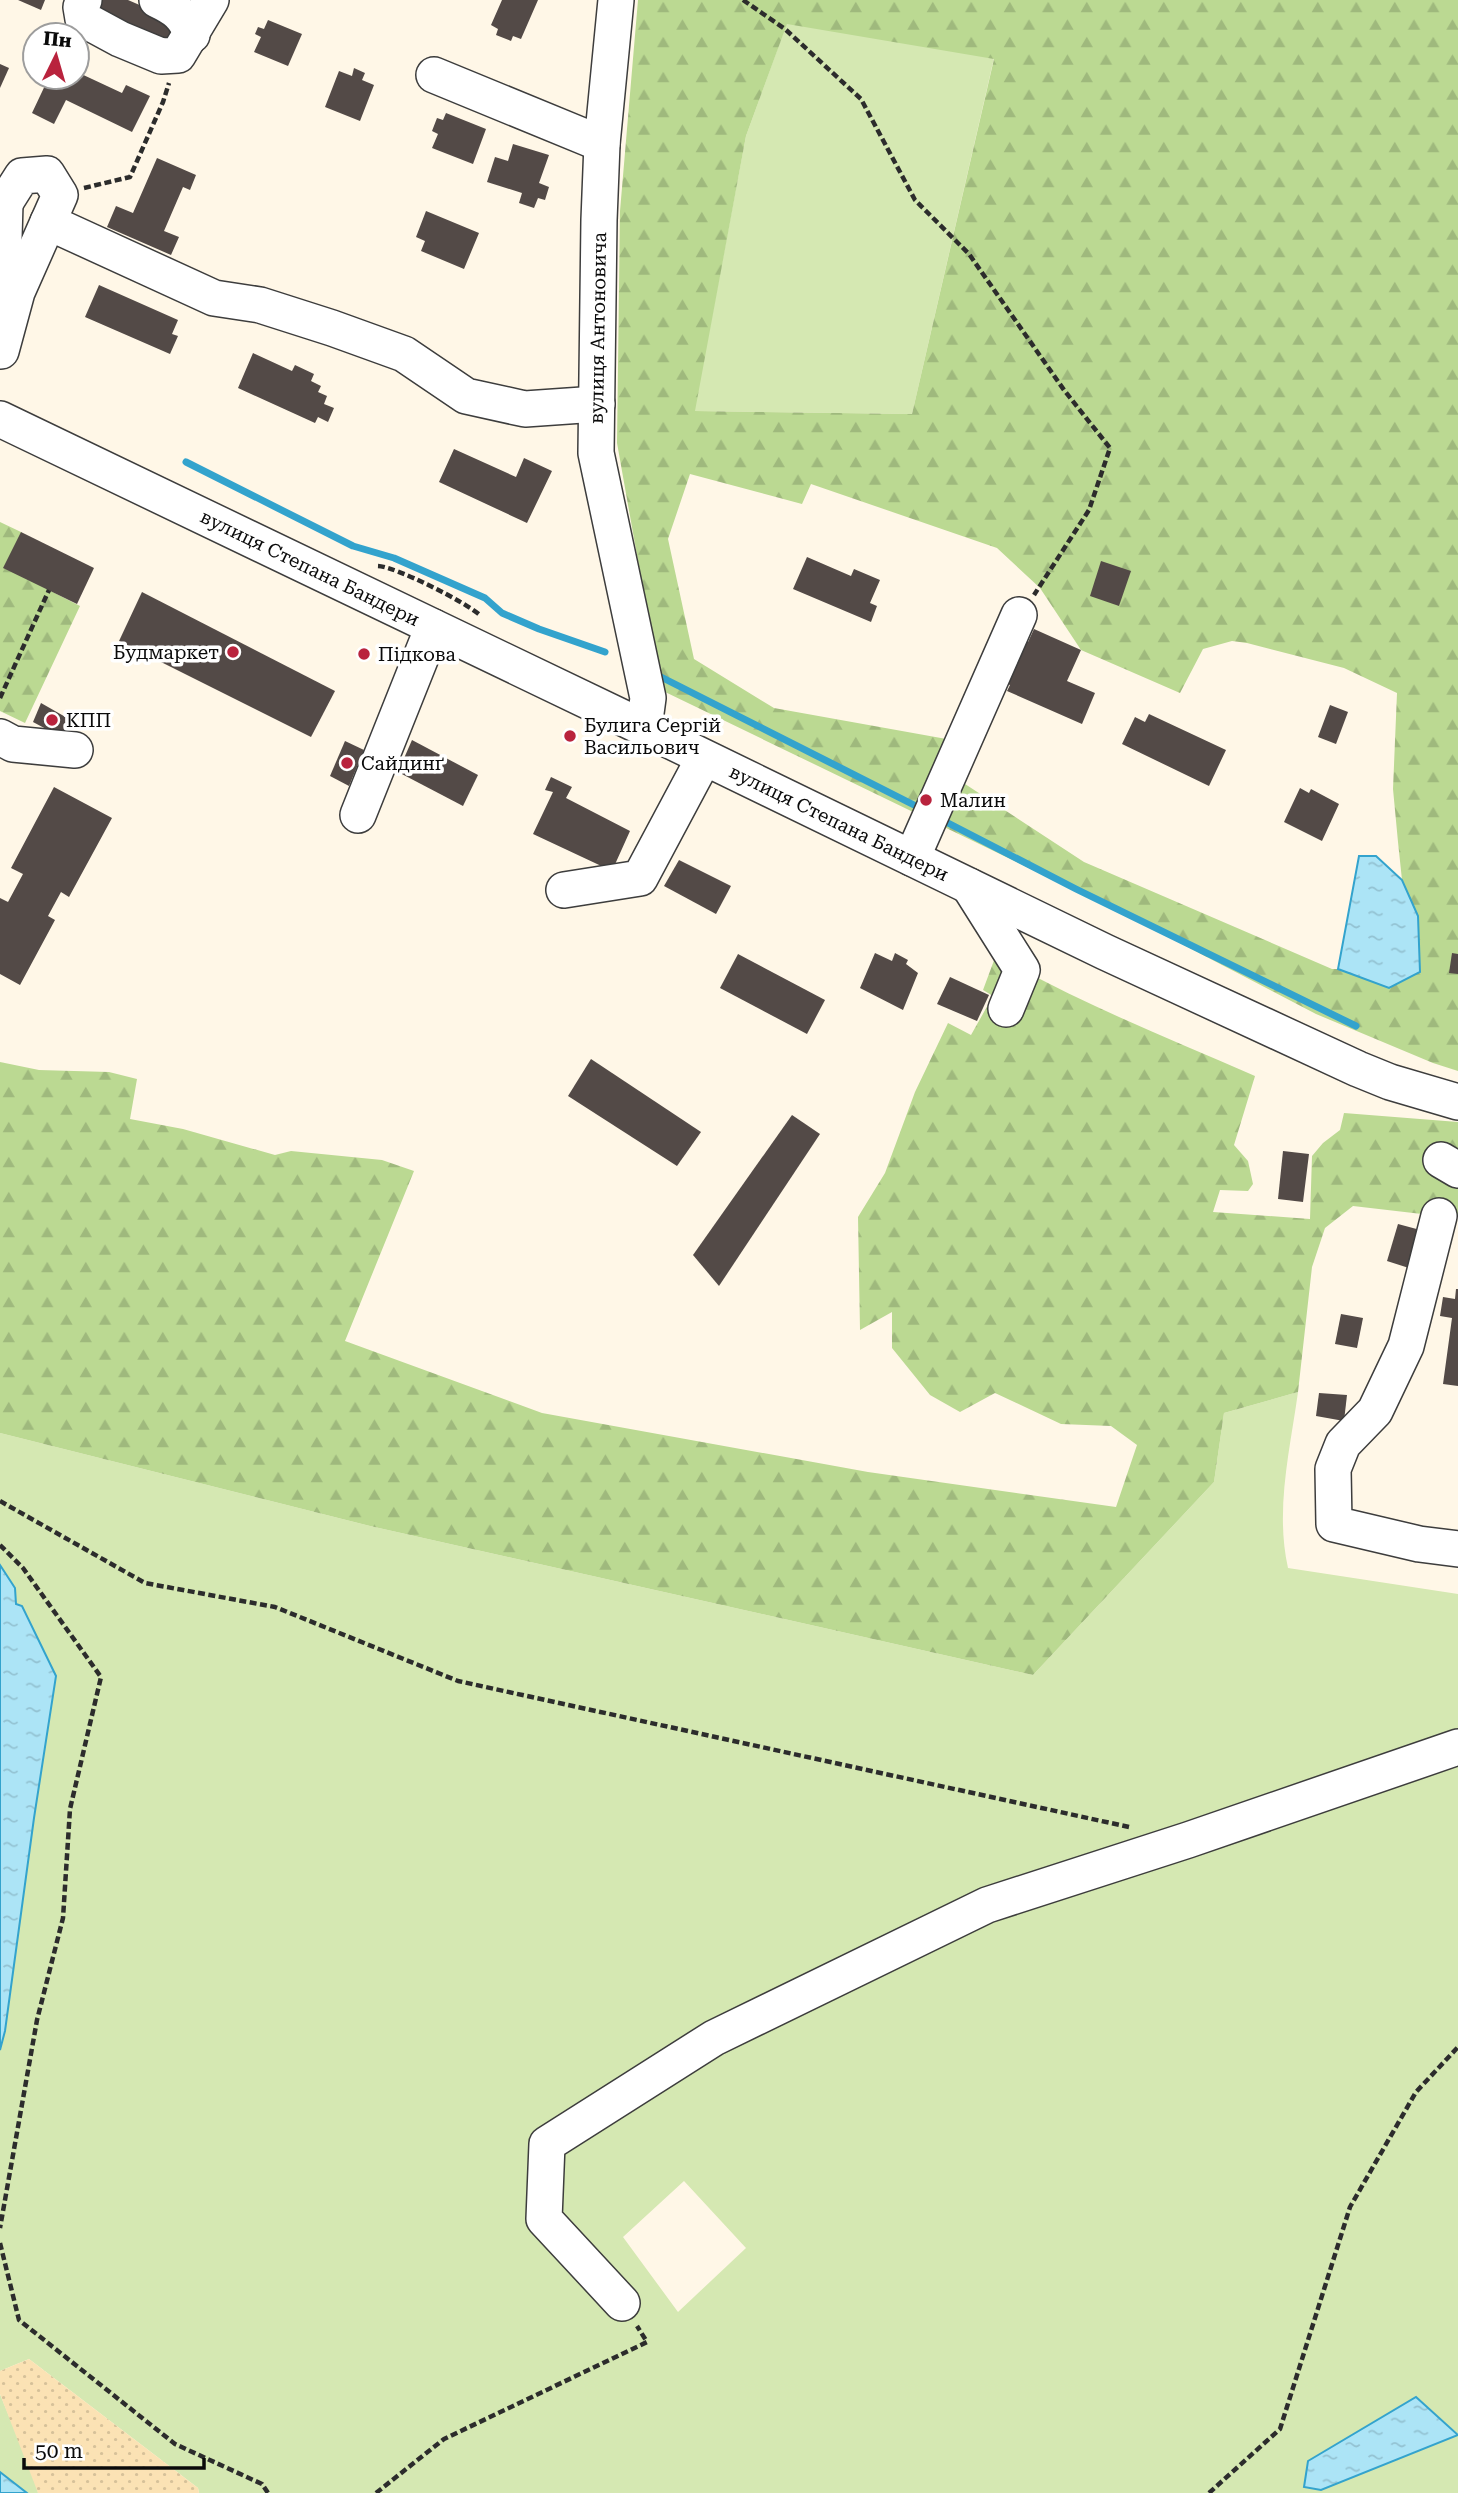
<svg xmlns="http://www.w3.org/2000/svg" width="1458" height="2493" font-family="'Roboto Serif',serif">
  <defs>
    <pattern id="forest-firs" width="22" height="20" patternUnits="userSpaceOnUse" patternTransform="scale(1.75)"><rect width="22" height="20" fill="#bbd992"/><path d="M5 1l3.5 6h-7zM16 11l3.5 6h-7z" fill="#9fb97d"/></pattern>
    <pattern id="sand-dots" width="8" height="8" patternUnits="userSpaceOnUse" patternTransform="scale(1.75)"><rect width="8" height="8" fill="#fbe2b4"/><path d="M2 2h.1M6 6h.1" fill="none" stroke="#d6c199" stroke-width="1.8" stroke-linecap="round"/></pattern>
    <pattern id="water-ripples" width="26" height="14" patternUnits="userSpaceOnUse" patternTransform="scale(1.75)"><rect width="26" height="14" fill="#ace4f6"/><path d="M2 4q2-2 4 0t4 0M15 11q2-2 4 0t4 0" fill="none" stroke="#93c2d2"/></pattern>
  </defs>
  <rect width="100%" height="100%" fill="#fff7e7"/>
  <g fill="#d5e8b2" fill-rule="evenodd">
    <polygon points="787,23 994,58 912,414 694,411 746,136"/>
    <path d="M1298,1392C1290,1450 1275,1510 1288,1568L1458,1594V2434L1416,2397L1458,2435V2493H199L198,2488L29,2359L0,2371V2050L5,2031L34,1818L56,1676L16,1604L15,1588L0,1565V1433L370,1526L1033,1675L1214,1482L1224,1413ZM684,2181L746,2248L678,2312L623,2237Z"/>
    <polygon points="0,2394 36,2483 38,2493 27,2493 0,2472"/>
  </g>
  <g fill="url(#forest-firs)" fill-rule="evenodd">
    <path d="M638,0H1458V1071L1433,1063L1316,1014L1128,916L661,690L617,443L620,211ZM787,24L994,59L912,414L695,411L746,136ZM690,474L802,504L811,484L997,548L1040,588L1081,650L1180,693L1203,649L1232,641L1247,643L1344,668L1397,693L1393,789L1398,842L1402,880L1418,916L1338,969H1332L1084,862L962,782L952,740L774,708L694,659L668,539Z"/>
    <polygon points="0,522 21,532 49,590 80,606 25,723 0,711"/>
    <path d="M996,955C1079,1003 1168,1038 1255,1076L1234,1145L1248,1161L1253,1184L1248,1191L1220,1190L1213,1212L1310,1219L1312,1156L1323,1143L1340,1130L1344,1113L1458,1122V1215L1439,1216L1353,1206L1325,1228L1312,1267L1298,1392L1224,1413L1214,1482L1033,1675L370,1526L0,1433V1062L39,1070L109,1072L137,1079L130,1119L183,1129L275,1155L291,1151L382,1160L414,1171L345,1341L542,1413L868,1472L1116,1507L1137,1445L1111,1426L1061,1424L995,1393L960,1412L930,1395L892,1348V1312L860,1330L858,1217L885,1173L915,1092L948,1023L971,1035L993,996L983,990Z"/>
  </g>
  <polygon fill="url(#sand-dots)" points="29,2359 198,2488 199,2493 38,2493 0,2394 0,2371"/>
  <g fill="url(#water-ripples)" stroke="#33a3cd" stroke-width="2">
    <polygon points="1359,856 1376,856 1402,880 1418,916 1420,972 1389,988 1338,969"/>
    <polygon points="0,1565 15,1588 16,1604 22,1606 56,1676 34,1818 5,2031 0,2050"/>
    <polygon points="1416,2397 1458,2435 1321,2490 1304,2487 1308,2461"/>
    <polygon points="0,2472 27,2493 0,2493"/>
  </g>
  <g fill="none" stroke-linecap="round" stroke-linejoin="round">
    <g stroke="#33a3cd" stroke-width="7">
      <polyline points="186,462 353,546 394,558 485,598 502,613 539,629 605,652"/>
      <polyline points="657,675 914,805"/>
      <polyline points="948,823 1076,889 1356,1026"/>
    </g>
  </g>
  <g fill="#534a47">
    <polygon points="18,0 45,0 41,10"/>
    <polygon points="95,0 128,0 179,22 169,46 90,11"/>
    <polygon points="502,0 538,0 521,39 513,36 511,41 496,35 498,29 491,25"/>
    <polygon points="268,20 302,34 288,66 254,52 261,37 255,34 258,27 264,29"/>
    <polygon points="0,64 9,68 0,88"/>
    <polygon points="354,68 365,73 362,80 374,85 360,121 325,107 339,71 352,76"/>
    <polygon points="77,72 122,93 126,85 150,96 132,132 66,100 54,124 32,113 49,77 77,77"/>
    <polygon points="446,113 486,129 473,164 432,148 438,134 432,131 437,118 443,120"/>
    <polygon points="513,144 549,155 539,183 549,187 545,200 538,198 534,208 519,203 522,193 487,182 495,157 508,161"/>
    <polygon points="157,158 196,175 190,190 183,187 164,231 179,237 171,255 107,227 116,206 133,213"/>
    <polygon points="426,211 479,233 464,269 421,251 425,241 416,237"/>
    <polygon points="99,285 178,320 172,334 178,336 170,354 85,317"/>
    <polygon points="253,353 292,371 295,365 314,374 311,381 321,386 318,392 327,396 324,404 334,408 328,422 318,417 315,423 238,388"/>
    <polygon points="454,449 516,477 524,458 552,471 527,523 439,482"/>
    <polygon points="21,532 94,568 77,604 3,568"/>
    <polygon points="807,557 851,576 854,569 880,580 870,603 877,606 871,622 793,589"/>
    <polygon points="1101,561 1131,571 1119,606 1090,596"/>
    <polygon points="142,592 335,691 311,737 119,641"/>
    <polygon points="1034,629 1081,650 1067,681 1095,693 1082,724 1007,691 1010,685 1001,681 1019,639 1028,642"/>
    <polygon points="41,703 69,719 63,738 33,722"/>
    <polygon points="1330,705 1348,712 1336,744 1318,737"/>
    <polygon points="1149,714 1226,750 1209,786 1122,744 1135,717 1145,722"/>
    <polygon points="412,740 478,775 463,806 398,772"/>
    <polygon points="345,741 364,750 349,786 330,776"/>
    <polygon points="551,777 572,787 566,798 630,831 612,871 533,834 553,792 545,790"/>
    <polygon points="54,787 112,818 69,897 61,892 48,916 55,920 20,985 0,974 0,898 8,902 23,874 11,868"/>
    <polygon points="1300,788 1309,793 1311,789 1339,804 1322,841 1284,822"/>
    <polygon points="679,860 731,886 716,914 664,886"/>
    <polygon points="875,953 892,961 895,953 908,960 906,964 918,973 903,1010 860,988"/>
    <polygon points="1452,953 1458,954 1458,974 1449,973"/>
    <polygon points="738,954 825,1000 807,1034 720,988"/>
    <polygon points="950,977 989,995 977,1021 937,1004"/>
    <polygon points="591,1059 701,1132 677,1166 568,1096"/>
    <polygon points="792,1115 820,1134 719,1286 693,1255"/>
    <polygon points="1283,1151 1309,1154 1303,1202 1278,1199"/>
    <polygon points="1398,1224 1424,1231 1412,1269 1387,1261"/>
    <polygon points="1456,1289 1458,1289 1458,1386 1443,1384 1452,1318 1440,1316 1443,1297 1455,1299"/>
    <polygon points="1341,1314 1363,1318 1357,1348 1335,1344"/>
    <polygon points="1319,1393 1347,1395 1344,1421 1316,1416"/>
  </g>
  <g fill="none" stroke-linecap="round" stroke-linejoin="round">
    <g stroke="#3d3d3d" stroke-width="38">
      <g id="minor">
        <polyline points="84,0 81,7 83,19 120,39 161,56 178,55 211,0"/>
        <path d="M157,0C176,9 184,15 192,35"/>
        <polyline points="616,0 602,144 599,220 596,453 648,698 644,728"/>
        <polyline points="434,75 602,144"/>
        <polyline points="0,200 5,203 2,309"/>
        <polyline points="48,222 214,298 260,305 332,328 404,354 466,396 525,409 597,404"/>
        <polyline points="1,351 17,292 60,195 47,174 22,176 5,203"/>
        <polyline points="0,419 644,728 1105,952 1358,1069 1390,1082 1458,1102"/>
        <polyline points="0,737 13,744 75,750"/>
        <polyline points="358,815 433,627"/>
        <polyline points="912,858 1019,615"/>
        <polyline points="969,886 1022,970 1006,1009"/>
        <polyline points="564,890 640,878 704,758"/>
        <polyline points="1441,1160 1458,1170"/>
        <polyline points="1439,1216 1406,1346 1375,1411 1343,1444 1333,1469 1334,1524 1419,1544 1458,1549"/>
        <polyline points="622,2303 544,2219 547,2144 714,2038 987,1905 1188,1840 1458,1747"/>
      </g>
    </g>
    <g stroke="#2c2c2c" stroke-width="4.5" stroke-dasharray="7 3.5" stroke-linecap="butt">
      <polyline points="743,0 785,29 861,99 915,200 969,254 1064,390 1110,448 1089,510 1034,595"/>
      <polyline points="84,188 130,177 163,102 169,83"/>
      <path d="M378,566C397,567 465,602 480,615"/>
      <polyline points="0,698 49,590"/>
      <polyline points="0,1501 145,1583 275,1607 458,1681 1129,1827"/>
      <polyline points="0,1545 23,1568 101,1677 70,1809 63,1918 37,2020 0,2228"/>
      <polyline points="0,2243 19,2320 175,2444 262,2484 268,2493"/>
      <polyline points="376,2493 444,2439 647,2342 637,2326"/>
      <polyline points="1209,2493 1280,2429 1350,2207 1416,2092 1458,2047"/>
    </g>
    <use href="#minor" stroke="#fff" stroke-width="35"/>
  </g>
  <g fill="#b9233d" stroke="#fff" stroke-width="2.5">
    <circle cx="233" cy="652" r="7"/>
    <circle cx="364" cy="654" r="7"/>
    <circle cx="52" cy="720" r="7"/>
    <circle cx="570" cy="736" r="7"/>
    <circle cx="347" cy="763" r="7"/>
    <circle cx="926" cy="800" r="7"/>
  </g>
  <g text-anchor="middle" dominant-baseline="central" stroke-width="7" stroke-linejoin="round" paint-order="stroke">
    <g font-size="19" fill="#0a0a0a" stroke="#fff">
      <text transform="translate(598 328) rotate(-89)">вулиця Антоновича</text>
      <text transform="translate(310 568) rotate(26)">вулиця Степана Бандери</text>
      <text transform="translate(839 823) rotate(26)">вулиця Степана Бандери</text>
    </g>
    <g font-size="19" fill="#0a0a0a" stroke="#fff" text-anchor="start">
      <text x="219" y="652" text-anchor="end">Будмаркет</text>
      <text x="378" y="654">Підкова</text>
      <text x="66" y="720">КПП</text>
      <text x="584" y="725">Булига Сергій<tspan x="584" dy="22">Васильович</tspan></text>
      <text x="361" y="763">Сайдинґ</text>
      <text x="940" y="800">Малин</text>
    </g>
  </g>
  <g transform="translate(56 56) rotate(5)"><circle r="33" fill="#ffffff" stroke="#9d9d9d" stroke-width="2"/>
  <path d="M0-5L12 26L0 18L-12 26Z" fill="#b9233d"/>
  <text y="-10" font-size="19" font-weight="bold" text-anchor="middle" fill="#0a0a0a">Пн</text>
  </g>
  <path d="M24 2458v10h180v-10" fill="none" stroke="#0a0a0a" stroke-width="3.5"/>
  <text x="35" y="2458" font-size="21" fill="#0a0a0a" stroke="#ffffff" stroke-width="5" paint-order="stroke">50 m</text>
</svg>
